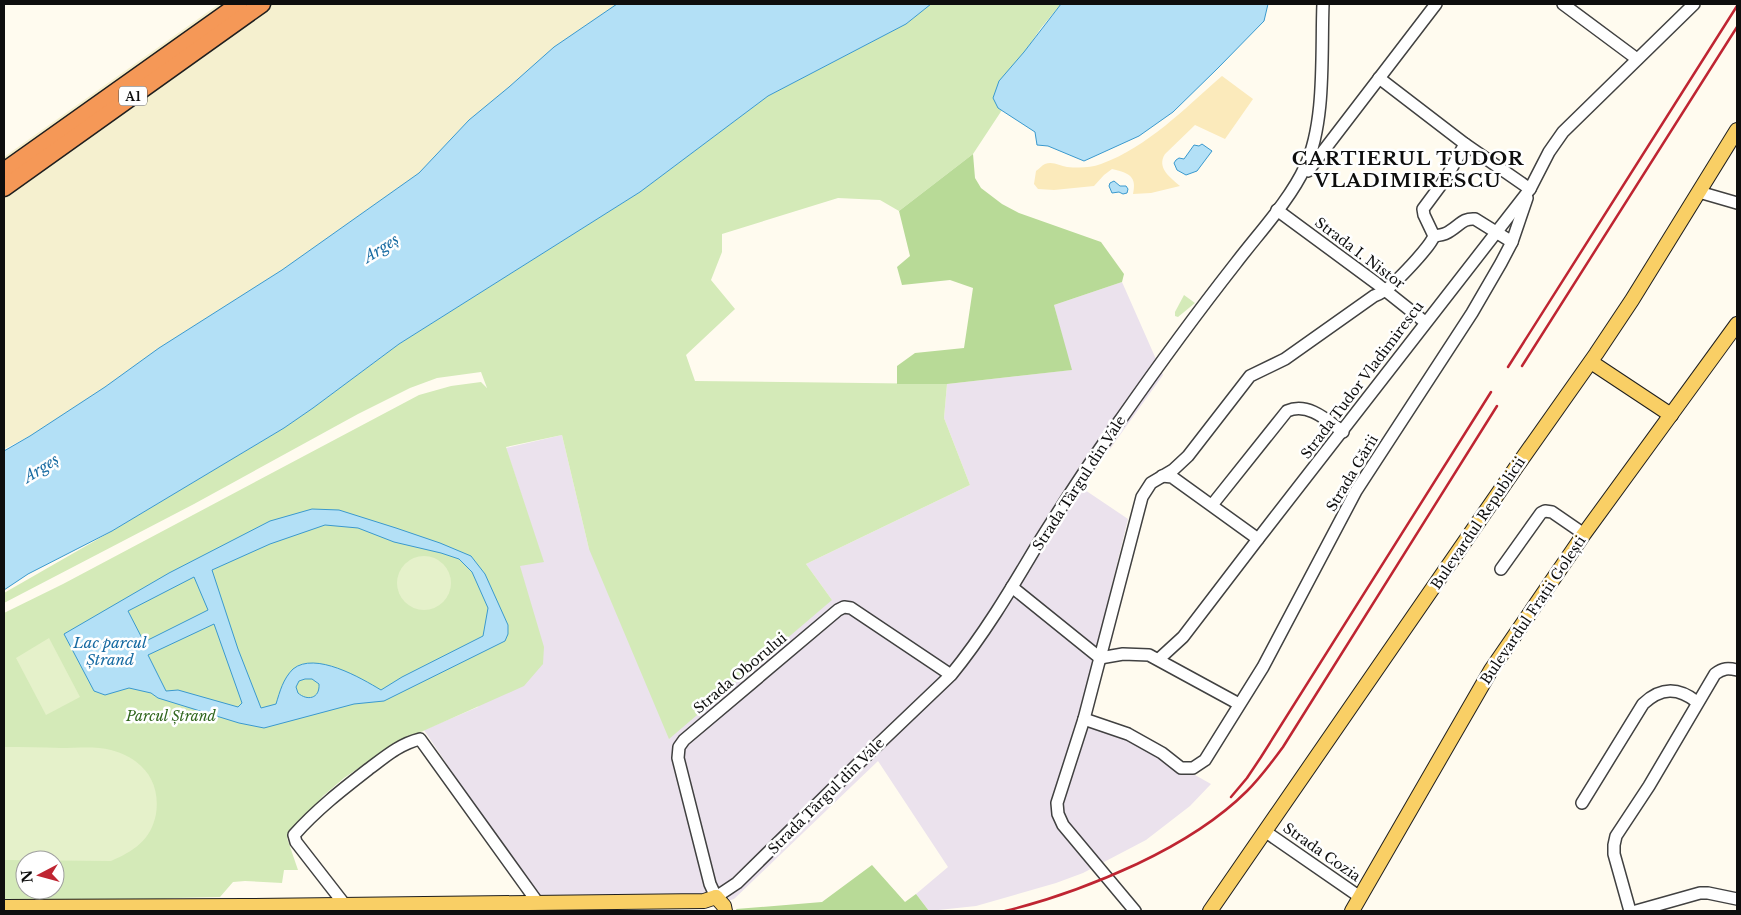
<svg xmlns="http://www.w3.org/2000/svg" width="1741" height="915" font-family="'Libre Baskerville',serif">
  <rect width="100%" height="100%" fill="#fffbef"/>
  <polygon fill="#ebe2ed" points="1122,282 1163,375 1082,488 1128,519 1080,716 1147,748 1211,784 1190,806 1146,840 1083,873 1056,883 976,906 929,911 916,894 948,867 878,761 734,899 706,908 542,907 424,730 478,707 526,588 519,565 543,561 506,448 562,435 589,549 832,600 806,564 970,485 944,418 947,384 1071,370 1054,305"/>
  <polygon fill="#f5f0cf" points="219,4 617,4 554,47 509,87 469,120 419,173 282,270 159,348 105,387 30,436 4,449 4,157"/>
  <g fill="#d4eab8" fill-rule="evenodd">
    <path d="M931,4H1061L1041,28L993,98L1002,110L973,154L899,211L880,200L838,198L722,234V252L711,280L735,309L686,355L695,381L947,384L944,418L970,485L806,564L832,600L669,739L589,549L562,435L506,447L544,562L520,566L544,647L543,664L524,686L394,744L344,778L323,796L287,838L298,870H284L282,883L245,881L233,882L220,897L176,898L127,902H4V613L63,584L419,395L451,386L481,382L487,388L481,372L437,378L410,388L358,414L194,504L4,603V593L112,531L284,428L313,408L399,344L640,192L768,96L906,24ZM25,860H55V890H25Z"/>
    <polygon points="1184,295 1195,303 1178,317 1175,316 1175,312"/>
  </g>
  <g fill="#b8da97">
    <polygon points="973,154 975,178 981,188 1002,204 1019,213 1101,242 1124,274 1122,282 1054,305 1072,370 947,384 897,384 897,366 915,353 964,348 973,288 950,280 902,285 897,267 910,256 899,211"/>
    <polygon points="872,865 905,902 916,894 929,911 737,911 736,909 822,902"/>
  </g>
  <path fill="#fbeabb" d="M1222,76L1253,99L1225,139L1195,125L1165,154C1156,168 1171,178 1180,186L1151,193L1133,194C1137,176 1129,173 1112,169L1104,175L1094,186L1054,190L1038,189L1034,184L1036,171C1039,169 1042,165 1045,164C1053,161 1060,166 1067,167C1079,168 1090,168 1101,164C1148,147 1185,108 1222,76Z"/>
  <g fill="#e5f1ca">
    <circle cx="424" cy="583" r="27"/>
    <polygon points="49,638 80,697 46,715 16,658"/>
    <path d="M4,747C23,747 42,747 61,748C77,748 96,746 111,750C142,758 161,781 156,814C151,840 134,851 111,861L4,860Z"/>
  </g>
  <g fill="#b3e0f6" stroke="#3a99ce" fill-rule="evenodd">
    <polygon points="617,4 931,4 906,24 768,96 640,192 399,344 313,408 284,428 112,531 28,574 4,590 4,451 30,436 105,387 159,348 282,270 419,173 469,120 509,87 554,47"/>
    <polygon points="1061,4 1268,4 1264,21 1218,68 1173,112 1139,136 1084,161 1048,146 1037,145 1035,132 998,108 993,98 999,81 1024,52"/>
    <polygon points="1202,144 1212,151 1197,171 1186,175 1177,170 1174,163 1176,160 1179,158 1184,159 1194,145 1199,146"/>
    <polygon points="1114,181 1120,186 1126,186 1128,189 1127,193 1123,194 1119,192 1112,193 1109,186 1110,183"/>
    <path d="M312,509L339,510L396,528L440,543L471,556L485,574L508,625V634L505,641L384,701L354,704L264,728L239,723L158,698L151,693L129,688L105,695L94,691L64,634L169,573L270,521ZM325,525L358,528L394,542L441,553L459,559L472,572L488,608L483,636L402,677L381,690C361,678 315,651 293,669C283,679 280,691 276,704L261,708L238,649L212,570L270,544ZM194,577L208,610L144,642L128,611ZM214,624L242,703L238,707L178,690L166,691L148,655ZM305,679H312L319,684C320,699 307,701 298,693L296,687L299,681Z"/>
  </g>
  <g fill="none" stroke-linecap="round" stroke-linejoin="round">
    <g stroke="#414141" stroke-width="14">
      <g id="minor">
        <polyline points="1563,4 1637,59"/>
        <polyline points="1379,78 1465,144 1530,189"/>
        <polyline points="1308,171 1436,4"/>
        <polyline points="1699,192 1737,203"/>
        <polyline points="1277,210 1376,283 1425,322"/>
        <path d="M1434,236C1439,235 1445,235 1450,231C1460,225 1463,218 1475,219L1512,242"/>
        <polyline points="1162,476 1172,477 1258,539 1530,189 1549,152 1563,132 1694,4"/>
        <path d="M1212,505L1287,411C1308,402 1327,420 1343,432"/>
        <polyline points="1501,569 1541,513 1545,511 1552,512 1584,534"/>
        <polyline points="1012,587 1100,658 1123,654 1149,655 1239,704"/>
        <polyline points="1159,659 1183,637 1258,539"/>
        <path d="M951,675L851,608L844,607L838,610L684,740L679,747L678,758L710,884L716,897L737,883L863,759L951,675C983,636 1010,591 1036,547C1063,504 1091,460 1121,419C1158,366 1196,314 1236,263C1258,234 1290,200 1305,167C1326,123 1321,53 1323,4"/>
        <polyline points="1084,719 1128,734 1162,753 1181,768 1193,768 1205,760 1263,667 1356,491 1472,313 1501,263 1512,242 1527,198"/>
        <path d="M1582,803L1643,704C1661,687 1678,687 1697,702"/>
        <polyline points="1266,832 1360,897"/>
        <path d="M345,905L296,842L294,835C317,809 343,789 370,768C386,756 400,744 420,739L538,903"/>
        <path d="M1135,911L1063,825L1058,814L1057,803L1084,719L1142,497L1151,483L1173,470L1188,456L1250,376L1285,359L1374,296C1377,295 1381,293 1384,291C1395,284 1430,247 1434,236L1424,215L1423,209L1446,178L1465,144"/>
        <path d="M1630,911L1614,854V845L1616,836L1649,786L1715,674C1723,668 1728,668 1737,670"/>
        <polyline points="1636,911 1700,893 1708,893 1737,899"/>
      </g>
    </g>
    <g stroke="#1f1f1f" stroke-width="16">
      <g id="major">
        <polyline points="1591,362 1671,415"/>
        <polyline points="716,897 724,906 725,911"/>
        <polyline points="4,907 245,906 704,901 716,897"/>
        <polyline points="1210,911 1517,466 1596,354 1632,300 1737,130"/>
        <polyline points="1352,911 1491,670 1584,534 1737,324"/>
      </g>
    </g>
    <g stroke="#1f1f1f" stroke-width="19">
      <g id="highway">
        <polyline points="4,171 239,4"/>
        <polyline points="4,188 262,4"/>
      </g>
    </g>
    <use href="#minor" stroke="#fff" stroke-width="11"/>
    <use href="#major" stroke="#f9cf65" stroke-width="14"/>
    <use href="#highway" stroke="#f59857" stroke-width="16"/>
    <g stroke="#bf2532" stroke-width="2.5">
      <polyline points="1522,366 1737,27"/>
      <polyline points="1508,367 1737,6"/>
      <polyline points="1231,797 1247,778 1261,757 1491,392"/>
      <path d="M1005,911C1051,900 1094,884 1137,864C1177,845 1215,823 1247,791C1261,777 1272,762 1283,747L1497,406"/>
    </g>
  </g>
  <g text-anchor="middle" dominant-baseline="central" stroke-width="5" stroke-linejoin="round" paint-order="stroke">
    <rect fill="#fff" stroke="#565656" stroke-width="1" x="119" y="86.5" width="28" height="19" rx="4"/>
    <g font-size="12" font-weight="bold" fill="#0e0e0e">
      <text x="133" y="96">A1</text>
    </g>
    <g font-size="14" fill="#0e0e0e" stroke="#fff">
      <text transform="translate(1360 253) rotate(37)">Strada I. Nistor</text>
      <text transform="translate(1362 380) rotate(-53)">Strada Tudor Vladimirescu</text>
      <text transform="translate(1352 473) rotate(-59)">Strada Gării</text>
      <text transform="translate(1079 483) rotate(-57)">Strada Târgul din Vale</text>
      <text transform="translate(1478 523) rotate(-56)">Bulevardul Republicii</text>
      <text transform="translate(1533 610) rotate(-56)">Bulevardul Frații Golești</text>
      <text transform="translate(740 673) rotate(-40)">Strada Oborului</text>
      <text transform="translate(826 796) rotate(-45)">Strada Târgul din Vale</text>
      <text transform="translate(1322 852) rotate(35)">Strada Cozia</text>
    </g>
    <g font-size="14" font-style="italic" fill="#30661d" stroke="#fff">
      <text x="171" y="716">Parcul Ștrand</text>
    </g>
    <g font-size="15" font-style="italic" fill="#166aa1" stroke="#fff">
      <text transform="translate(381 248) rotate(-33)">Argeș</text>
      <text transform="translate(41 468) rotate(-33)">Argeș</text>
      <text x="110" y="642">Lac parcul<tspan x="110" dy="17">Ștrand</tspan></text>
    </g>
    <g font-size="19" font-weight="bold" letter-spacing="1" fill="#0e0e0e" stroke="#fff">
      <text x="1408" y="158">CARTIERUL TUDOR<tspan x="1408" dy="22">VLADIMIRESCU</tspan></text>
    </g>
  </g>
  <rect width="1741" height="915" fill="none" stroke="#0e0e0e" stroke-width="10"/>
  <g transform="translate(40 875) rotate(264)"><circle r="24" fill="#ffffff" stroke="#9f9f9f"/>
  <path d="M0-4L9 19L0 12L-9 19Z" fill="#bf2532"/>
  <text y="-8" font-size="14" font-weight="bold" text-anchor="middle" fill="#0e0e0e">N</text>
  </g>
</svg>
